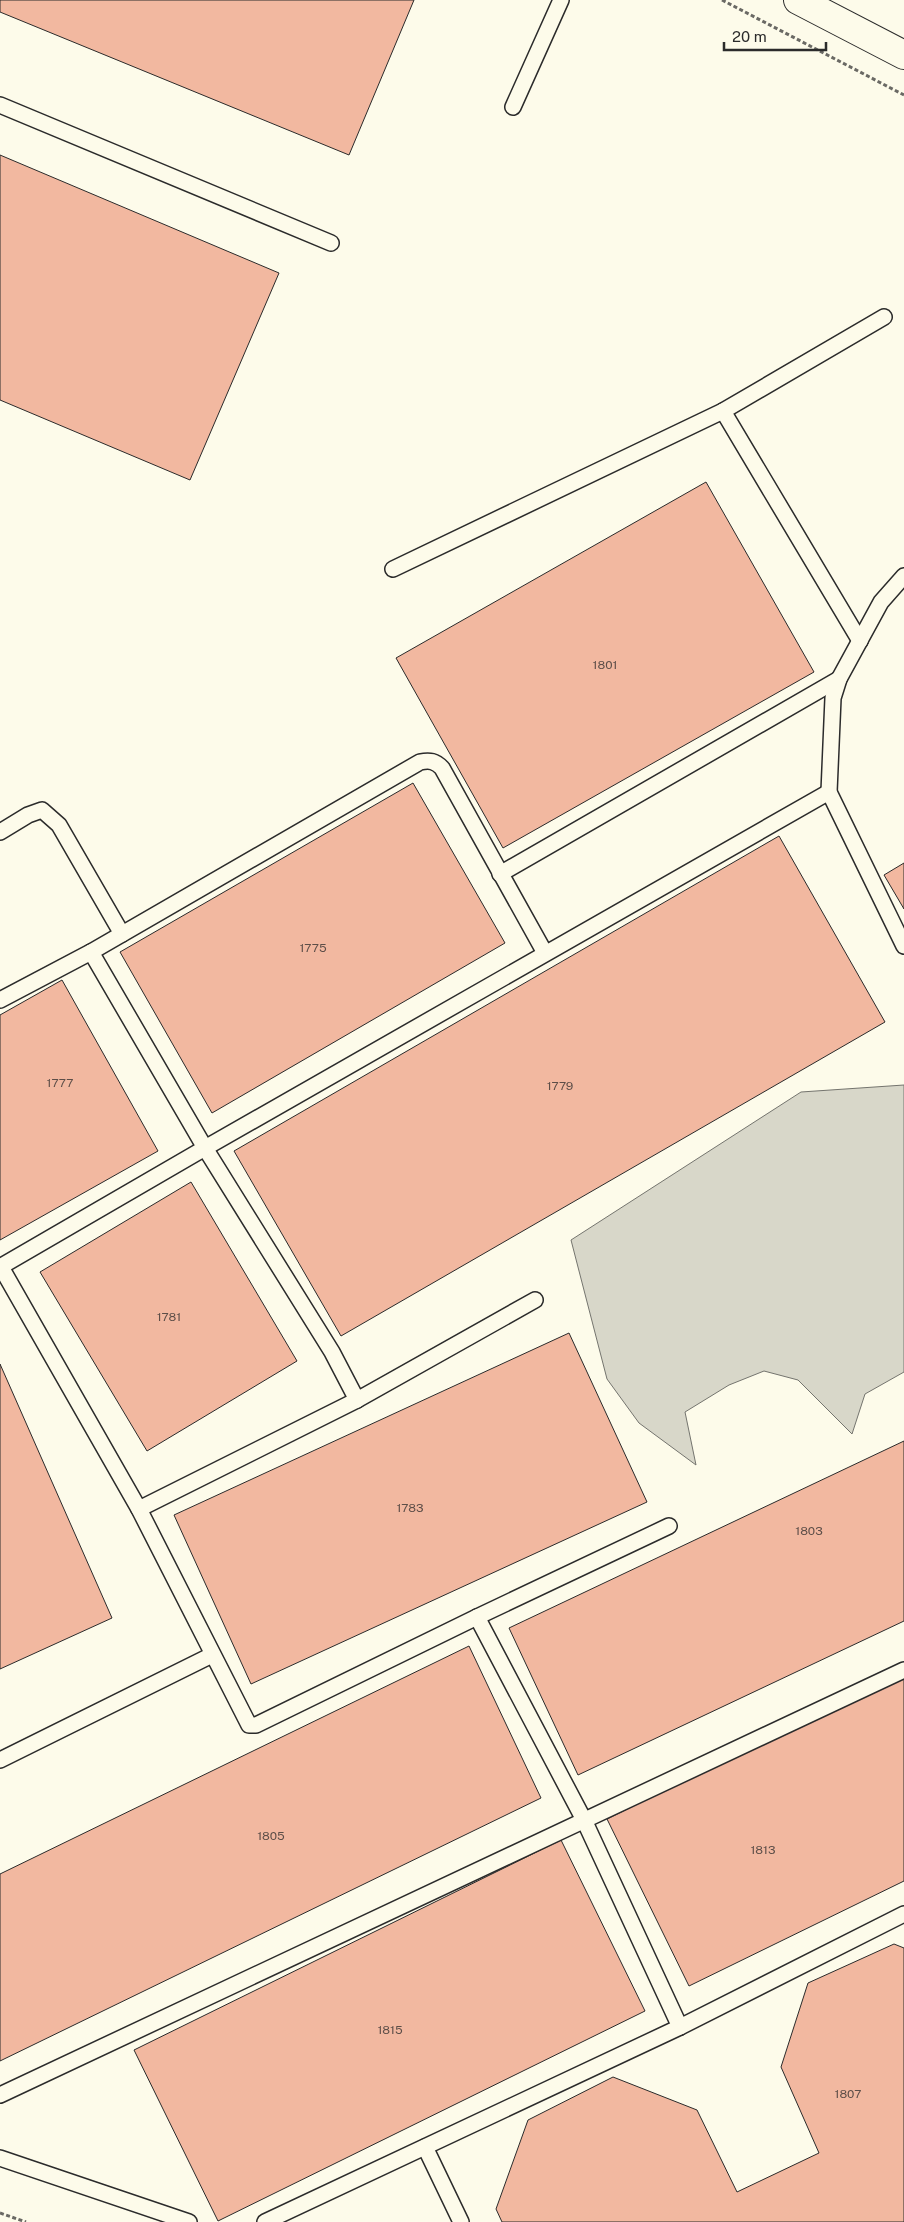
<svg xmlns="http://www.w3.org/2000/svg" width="904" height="2222" font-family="'Public Sans',sans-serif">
  <rect width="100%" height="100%" fill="#fdfbea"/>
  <polygon fill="#d8d7c9" stroke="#74746e" points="904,1085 904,1372 865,1394 852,1434 798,1380 764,1371 729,1385 685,1412 696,1465 639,1423 607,1379 571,1240 801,1092"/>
  <g fill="#f2b8a0" stroke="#2b2b2b">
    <polygon points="0,0 414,0 349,155 0,12"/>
    <polygon points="0,155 279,273 190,480 0,400"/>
    <polygon points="706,482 814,672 503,848 396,658"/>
    <polygon points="413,783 505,943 212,1113 120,952"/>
    <polygon points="779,836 885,1022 341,1336 234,1151"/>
    <polygon points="904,863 904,909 884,875"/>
    <polygon points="62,980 158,1151 0,1240 0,1015"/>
    <polygon points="191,1182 297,1361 147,1451 40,1272"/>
    <polygon points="569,1333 647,1502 251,1684 174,1515"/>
    <polygon points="0,1364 112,1618 0,1669"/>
    <polygon points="904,1441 904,1621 578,1775 509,1628"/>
    <polygon points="469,1646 541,1798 0,2061 0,1874"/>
    <polygon points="904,1672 904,1881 689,1986 607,1819"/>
    <polygon points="561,1840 645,2011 218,2221 134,2050"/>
    <polygon points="894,1944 904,1948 904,2222 502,2222 496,2209 528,2120 613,2077 697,2110 737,2192 819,2153 781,2067 808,1983"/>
  </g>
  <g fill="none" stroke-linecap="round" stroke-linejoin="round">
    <g stroke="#2b2b2b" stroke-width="18">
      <g id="service">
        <polyline points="0,105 331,243"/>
        <polyline points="513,107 561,0"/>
        <polyline points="723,411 884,317"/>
        <polyline points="393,569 723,411 860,641"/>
        <polyline points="904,576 881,602 839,679 833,698 829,792 904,946"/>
        <polyline points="0,832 28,815 42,810 59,825 122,934"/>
        <polyline points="500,874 839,679"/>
        <polyline points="91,952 205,1148 332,1352 357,1400"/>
        <path d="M0,1000L91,952L420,762C430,760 435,761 442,768L545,953"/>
        <polyline points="0,1267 205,1148 829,792"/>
        <polyline points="1,1267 139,1509 249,1725 256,1725 477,1617 669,1526"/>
        <polyline points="139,1509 357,1400 535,1300"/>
        <polyline points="477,1617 584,1820 680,2027"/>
        <polyline points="0,1760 212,1655"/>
        <polyline points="0,2095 904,1670"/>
        <polyline points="425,2147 461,2222"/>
        <polyline points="0,2158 189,2222"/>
        <polyline points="265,2222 680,2027 904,1914"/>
      </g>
    </g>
    <g stroke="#2b2b2b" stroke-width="30">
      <polyline id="secondary" points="798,0 904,55"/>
    </g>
    <g stroke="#6a6964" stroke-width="3" stroke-dasharray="4 2.5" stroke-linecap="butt">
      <polyline points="722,0 904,95"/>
      <polyline points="0,2213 26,2222"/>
    </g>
    <use href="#service" stroke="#fdfbea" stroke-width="15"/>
    <use href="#secondary" stroke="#fdfbea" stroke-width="28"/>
  </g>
  <g text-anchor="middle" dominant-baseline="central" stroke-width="4" stroke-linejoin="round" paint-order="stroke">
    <g font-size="12" fill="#5d4e48">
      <text x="605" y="665">1801</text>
      <text x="313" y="948">1775</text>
      <text x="60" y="1083">1777</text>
      <text x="560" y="1086">1779</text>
      <text x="169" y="1317">1781</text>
      <text x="410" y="1508">1783</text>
      <text x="809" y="1531">1803</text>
      <text x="271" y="1836">1805</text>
      <text x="763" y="1850">1813</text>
      <text x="390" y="2030">1815</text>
      <text x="848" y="2094">1807</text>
    </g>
  </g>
  <path d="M724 42v8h102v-8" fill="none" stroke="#2b2b2b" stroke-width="2.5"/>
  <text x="732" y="42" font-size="15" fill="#2b2b2b" stroke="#fdfbea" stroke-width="4" paint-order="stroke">20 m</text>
</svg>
